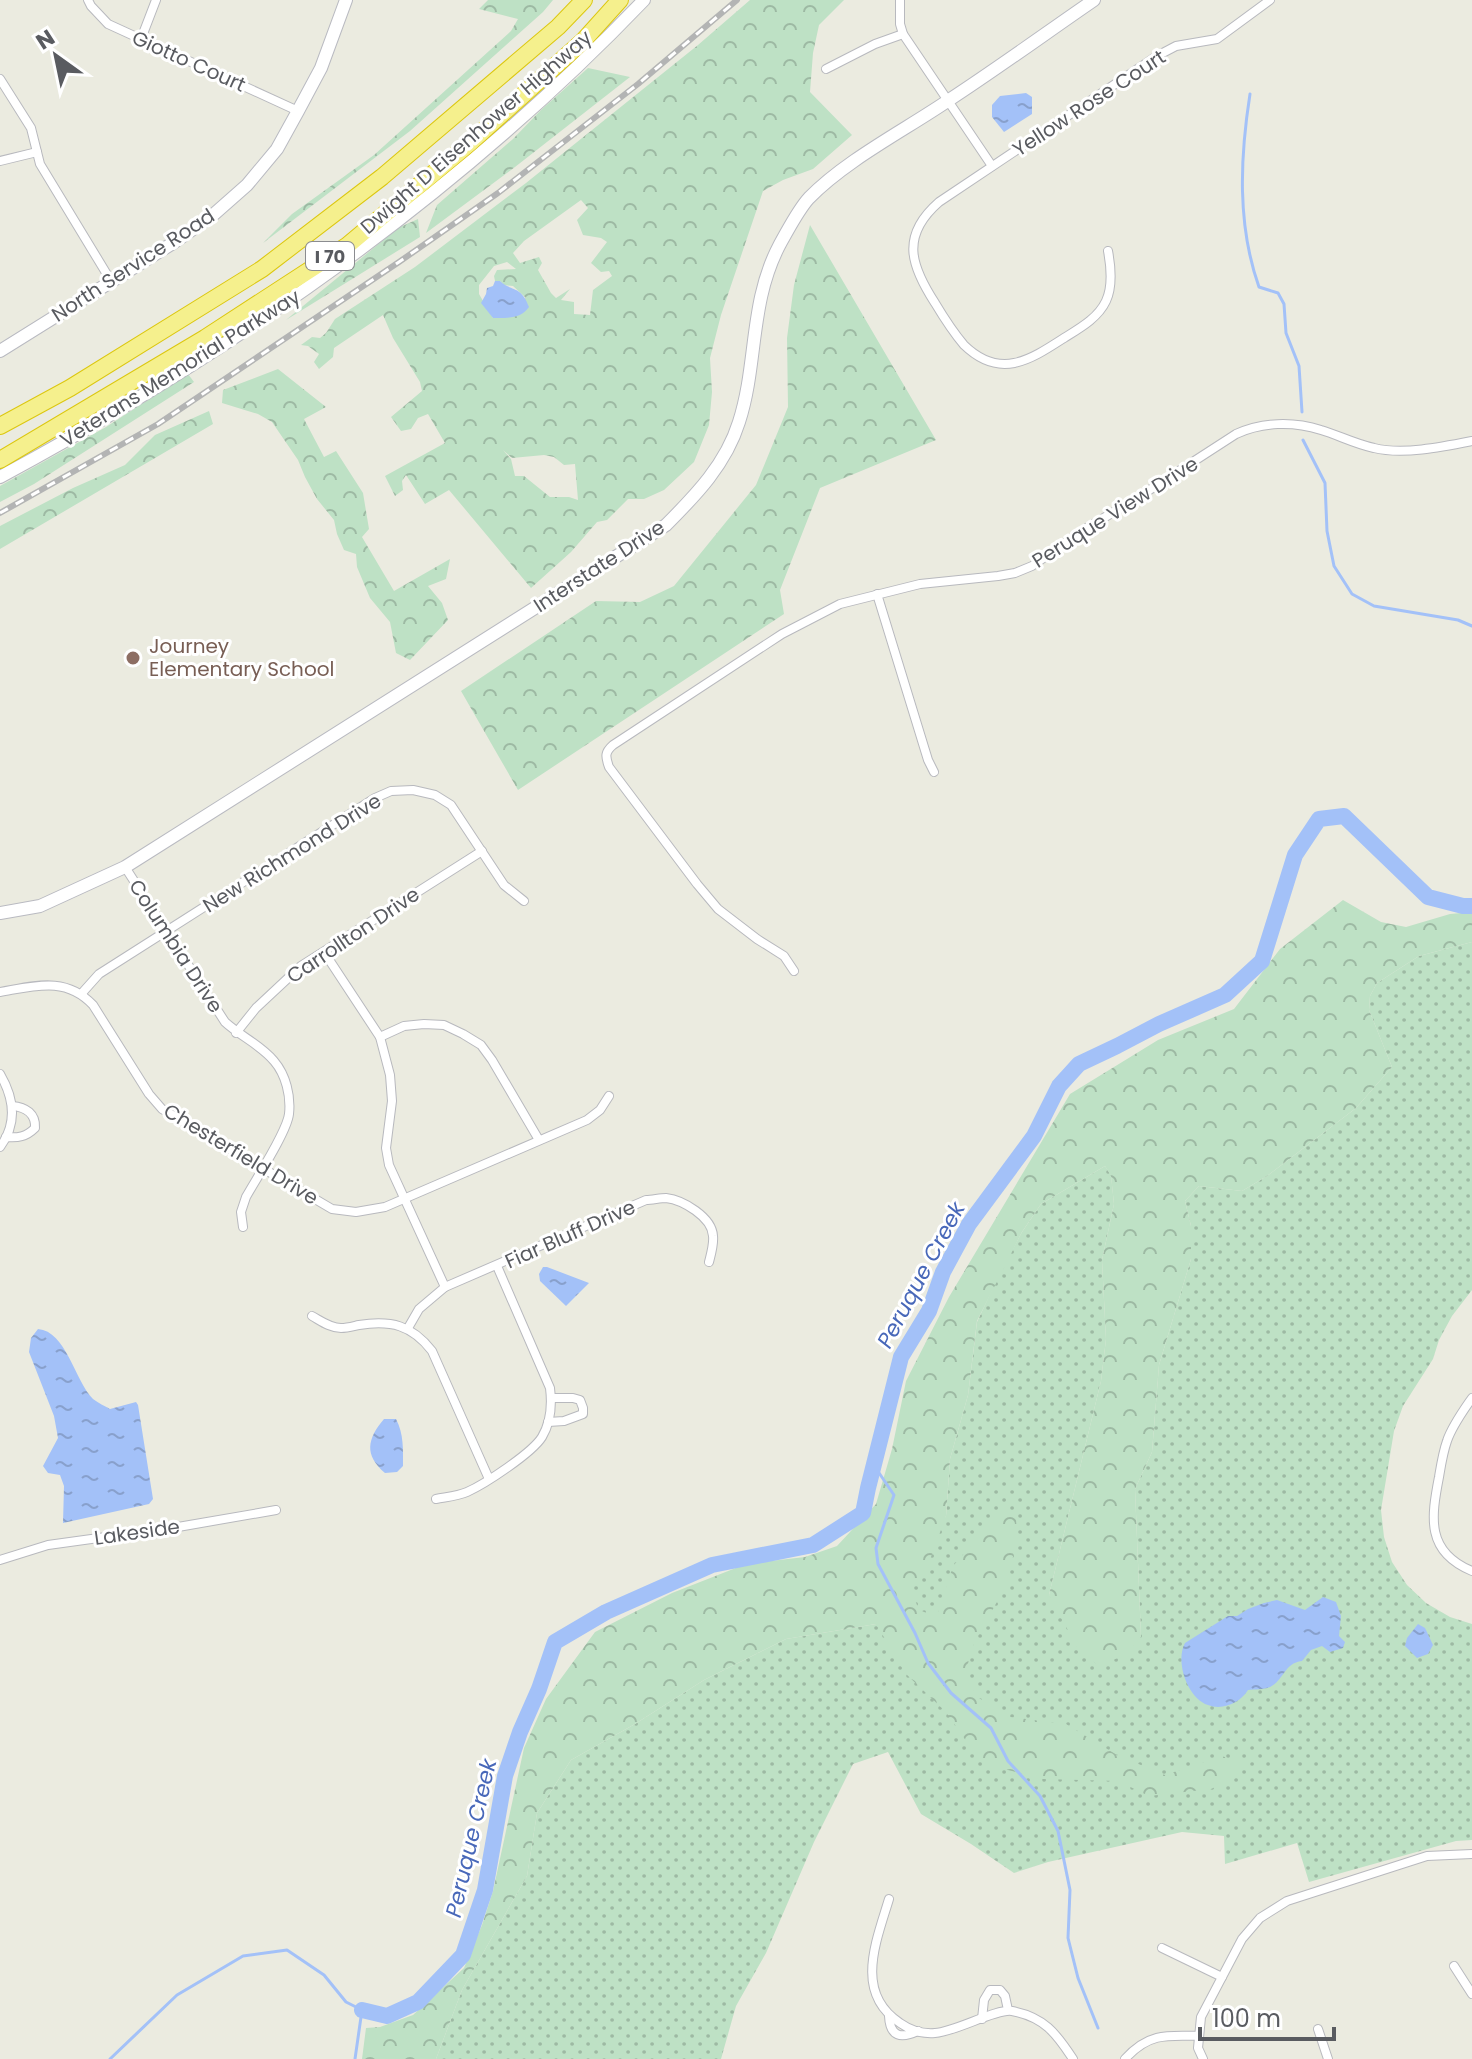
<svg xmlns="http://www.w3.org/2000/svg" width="1472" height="2059" font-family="Poppins,sans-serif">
  <defs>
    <pattern id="grass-dots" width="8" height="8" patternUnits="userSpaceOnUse" patternTransform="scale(2)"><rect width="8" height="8" fill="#bee1c5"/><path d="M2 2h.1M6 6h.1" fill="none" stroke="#9db9a3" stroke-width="1.8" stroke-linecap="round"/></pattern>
    <pattern id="forest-crowns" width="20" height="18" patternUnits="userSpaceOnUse" patternTransform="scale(2)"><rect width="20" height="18" fill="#bee1c5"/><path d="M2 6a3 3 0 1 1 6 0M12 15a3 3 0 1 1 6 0" fill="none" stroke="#9db9a3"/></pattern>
    <pattern id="water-ripples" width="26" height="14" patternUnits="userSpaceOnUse" patternTransform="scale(2)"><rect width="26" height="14" fill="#a3c1f8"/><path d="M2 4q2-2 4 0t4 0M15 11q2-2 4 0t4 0" fill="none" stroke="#88a0cc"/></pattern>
  </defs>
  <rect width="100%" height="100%" fill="#ebebe0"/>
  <polygon fill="url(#grass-dots)" points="1472,942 1472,1290 1452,1316 1439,1340 1433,1359 1403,1406 1394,1431 1381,1510 1384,1537 1392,1562 1407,1585 1426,1603 1450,1617 1472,1624 1472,1840 1456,1841 1309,1882 1297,1843 1225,1864 1224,1836 1182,1832 1048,1862 1014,1873 971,1844 921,1814 888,1752 853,1764 814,1842 766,1953 736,2006 721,2059 436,2059 462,1990 527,1876 537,1813 571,1760 635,1724 704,1680 786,1639 876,1624 946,1516 950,1459 968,1395 977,1322 998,1277 1022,1232 1041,1204 1105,1166 1111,1175 1114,1204 1102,1260 1106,1339 1101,1381 1049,1595 1141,1637 1135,1489 1152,1452 1159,1365 1191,1259 1191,1226 1185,1201 1199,1186 1242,1191 1267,1176 1356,1108 1392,1067 1369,1010 1370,996 1377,983 1419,956"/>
  <g fill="url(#forest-crowns)" fill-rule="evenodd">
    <polygon points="488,0 553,0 543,12 410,131 263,243 292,214 374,155 511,31 518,19 479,9"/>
    <path d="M750,0H844L819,25L813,53L810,92L852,135L813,169L783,180L763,191L721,315L710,358L712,392L709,425L694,462L664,490L644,499H628L607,520L597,522L571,552L531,588L449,490L425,504L406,475L402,481L403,490L395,496L385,476L445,443L428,414L418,418L411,429L401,431L391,417L422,391L420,382L393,338L383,315L334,348L333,357L319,369L314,362L319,354L308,346L301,345L312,337L320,338L326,333L335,319L415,267L526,183L698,45ZM581,200L588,208L577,220L583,235L601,238L607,242L591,263L601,272L609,271L612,276L593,290L590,315L574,314V302L561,300L570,289L556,298L551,293L538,270L542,263L539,257L520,263L513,253L524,241ZM507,262L516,269L497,270L494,276L495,281H500L504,285L513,286L526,298L493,318L479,294V285L494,266ZM503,450L512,458L544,455L554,457L564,465L575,464L578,500L569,497H550L524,476H515L511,459Z"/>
    <polygon points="588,68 630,77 515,167 426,233 437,205 513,139 541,110"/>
    <polygon points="418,219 420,237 286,320 398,228"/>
    <polygon points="810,225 936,440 820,488 780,590 784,614 518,790 461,691 596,601 640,602 674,586 756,485 788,407 787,338 794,285"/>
    <polygon points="278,369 326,407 304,419 324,457 336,451 363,493 369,529 362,537 394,591 450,559 446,579 428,586 442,603 448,620 410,660 396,653 390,622 370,598 357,567 356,554 344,550 337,534 334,520 317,499 305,477 298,460 272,422 258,414 222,403 223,390"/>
    <polygon points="188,374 194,382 34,484 0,502 0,486 106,427"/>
    <polygon points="209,411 213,424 0,549 0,526 73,488 125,465 155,435"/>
    <polygon points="1343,900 1381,922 1406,927 1450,914 1472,912 1472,942 1419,956 1377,983 1370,996 1369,1010 1392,1067 1356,1108 1267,1176 1242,1191 1199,1186 1185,1201 1191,1226 1191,1259 1159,1365 1152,1452 1135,1489 1141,1637 1127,1654 1099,1666 1078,1649 1049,1595 1101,1381 1106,1339 1102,1260 1114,1204 1111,1176 1105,1166 1041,1204 1022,1232 977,1321 968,1395 950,1459 946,1516 927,1568 911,1590 919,1610 932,1615 938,1612 953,1566 1001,1511 1016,1517 1017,1538 1007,1584 975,1641 964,1676 979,1698 1010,1717 1066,1724 1117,1755 1165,1775 1222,1756 1241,1763 1240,1776 1211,1789 1149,1796 1118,1781 1043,1779 1000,1768 980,1761 946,1712 906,1674 876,1624 786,1639 704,1680 635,1724 571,1760 537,1813 527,1876 462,1990 436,2059 362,2059 366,2028 380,2027 413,2015 464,1968 482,1925 493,1891 524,1748 546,1699 595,1632 672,1593 746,1564 805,1557 837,1546 876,1504 892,1449 906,1381 949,1297 1070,1094 1158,1040 1234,1009 1280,949"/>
  </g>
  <g fill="url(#water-ripples)">
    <polygon points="1026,93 1032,97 1032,114 1004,132 992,117 992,105 1000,96"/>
    <path d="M495,281H500C512,292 521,285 529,307C521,319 507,318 493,318L481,303L486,294L487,288L493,286Z"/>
    <polygon points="543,1267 547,1267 589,1283 566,1306 540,1281 539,1274"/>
    <path d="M38,1329C66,1331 75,1381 93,1399C98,1403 105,1406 110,1409L136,1402L138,1405L153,1499L149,1504L63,1523L64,1486L60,1475L48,1473L43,1466L58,1438L54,1416L29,1352L31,1338Z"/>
    <path d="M384,1419H396C404,1434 403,1450 403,1466L397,1472L385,1473C364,1455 367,1439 384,1419Z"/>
    <path d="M1323,1597L1336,1602L1341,1616L1339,1636L1345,1642L1343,1648L1330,1652L1322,1646L1311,1650L1302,1661C1284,1663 1284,1680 1270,1687C1263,1690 1255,1689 1248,1690C1241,1702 1223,1711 1208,1705C1187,1698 1175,1661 1185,1643L1228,1616H1237L1248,1609L1264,1603L1277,1600L1305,1610Z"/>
    <polygon points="1418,1624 1425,1628 1433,1645 1428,1654 1417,1658 1405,1646 1407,1638"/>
  </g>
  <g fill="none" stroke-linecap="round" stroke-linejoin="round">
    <g stroke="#a3c1f8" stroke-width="3">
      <path d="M1250,94C1240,158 1237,225 1259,287L1278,293L1284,304L1286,333L1299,366L1302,412"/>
      <polyline points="1303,440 1325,483 1327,531 1334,566 1352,594 1374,606 1458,620 1472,626"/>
      <polyline points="873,1464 894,1495 876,1548 878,1564 915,1633 928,1663 951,1693 991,1728 1008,1761 1040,1796 1058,1831 1070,1890 1068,1938 1078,1978 1098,2028"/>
      <polyline points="110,2059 177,1995 243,1956 287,1950 324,1975 346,2002 362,2010 355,2059"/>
    </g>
    <polyline stroke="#a3c1f8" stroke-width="16" points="362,2010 387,2016 418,2002 463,1955 485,1890 505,1776 520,1732 539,1689 555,1642 606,1612 712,1565 813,1545 863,1513 868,1488 901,1357 929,1311 943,1272 969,1224 1034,1136 1059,1086 1079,1064 1117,1046 1159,1024 1225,995 1262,961 1295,855 1319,819 1344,816 1428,897 1463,906 1472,906"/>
    <g stroke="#b8b9be" stroke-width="10">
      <g id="street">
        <polyline points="88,0 91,6 108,24 298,111"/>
        <polyline points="900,0 900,24 903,34 992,166"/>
        <polyline points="141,39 156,0"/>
        <polyline points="826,69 875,44 903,34"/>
        <polyline points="0,79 31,128 40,164 111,281"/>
        <polyline points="0,161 37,152"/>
        <path d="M1108,251C1111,267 1113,286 1106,301C1098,318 1080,328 1064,338C1030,360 1000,380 964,345C953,332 944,318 935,303C911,266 900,236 939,202L1157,56L1176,46L1217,39L1270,0"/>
        <polyline points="877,594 928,760 934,772"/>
        <path d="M125,867L225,1022C240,1036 261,1045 274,1061C286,1075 291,1096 289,1114C287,1132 256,1179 246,1197L241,1212L243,1227"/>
        <polyline points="324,952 380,1037 390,1075 392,1101 386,1148 389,1165 445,1287"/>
        <path d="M794,971L784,956L757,939L718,909L697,884L609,767C605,756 605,752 613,745L782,634L840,604L920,584L998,576L1015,573L1032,566L1085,529L1134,500L1236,434C1262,422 1293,421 1321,430C1338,435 1355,444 1374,448C1403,455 1442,447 1472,441"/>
        <path d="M0,992C35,986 66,976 93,1005L149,1094L162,1109L332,1209L356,1212L385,1207L587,1120L600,1110L609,1096"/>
        <polyline points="82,993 99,974 375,798 391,791 413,790 435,795 451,805 504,885 524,901"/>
        <polyline points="236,1033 256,1008 301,966 482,851"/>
        <polyline points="380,1037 404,1026 424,1024 444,1025 463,1034 481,1045 492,1060 539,1140"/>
        <path d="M0,1074C14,1098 18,1123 0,1147"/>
        <path d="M6,1137C18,1138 26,1137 35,1128C36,1114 26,1107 12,1106"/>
        <path d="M312,1316C321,1321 330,1328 341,1328C347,1328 354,1326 359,1325C391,1320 412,1325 432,1351L489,1479"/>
        <path d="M408,1328L419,1309L445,1287L646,1200C652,1200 660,1198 666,1198C683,1200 712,1217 713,1236C714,1244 711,1254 709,1262"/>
        <path d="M1472,1398C1463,1411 1452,1426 1447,1441C1443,1452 1441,1465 1439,1477C1431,1518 1426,1552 1472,1571"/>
        <polyline points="548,1422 564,1421 583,1414 583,1408 580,1400 573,1398 551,1398"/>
        <path d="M436,1499C446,1497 458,1496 467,1492C485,1484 532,1453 542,1437C551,1422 552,1404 550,1388L497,1266"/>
        <polyline points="0,1560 48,1545 178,1527 276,1510"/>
        <path d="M889,1899C876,1942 854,1993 900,2023C910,2030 923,2034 935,2033C955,2032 997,2008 1012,2011C1044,2017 1056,2033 1073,2059"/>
        <polyline points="1162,1948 1222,1977"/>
        <polyline points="1454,1966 1472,1994"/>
        <path d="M889,2016C890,2037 901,2039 918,2031"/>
        <polyline points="982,2019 984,2000 990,1990 1000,1990 1005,1996 1008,2010"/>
        <polyline points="1318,2029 1328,2059"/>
        <path d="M1125,2059C1148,2033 1167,2035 1199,2036"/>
        <polyline points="1203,2059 1198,2048 1201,2017 1242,1939 1260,1918 1287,1901 1427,1856 1472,1854"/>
      </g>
    </g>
    <g stroke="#b9bac1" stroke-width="14">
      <g id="secondary">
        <polyline points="0,351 173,243 213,215 247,185 277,149 298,111 321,68 346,0"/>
        <path d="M0,477C236,350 458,194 644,0"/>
        <path d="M0,913L40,906L125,867L666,525C696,495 726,464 739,422C758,363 749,302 780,244C788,230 798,210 809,198C846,160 905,130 949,100C998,68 1046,33 1094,0"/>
      </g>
    </g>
    <g stroke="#dcc70f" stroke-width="18">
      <g id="highway">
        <polyline points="0,426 70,388 262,269 382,177 558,27 584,0"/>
        <polyline points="0,460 205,338 348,245 471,142 583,41 620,0"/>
      </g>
    </g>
    <use href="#street" stroke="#fff" stroke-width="8"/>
    <use href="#secondary" stroke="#fff" stroke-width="12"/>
    <use href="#highway" stroke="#f5f08d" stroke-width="16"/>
    <g stroke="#b3b4b4" stroke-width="6">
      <polyline id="rail" points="0,513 158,424 399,262 498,193 638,84 737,0"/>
    </g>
    <use href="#rail" stroke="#fff" stroke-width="3" stroke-dasharray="9" stroke-linecap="butt"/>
  </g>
  <circle fill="#8d6e63" stroke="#fff" stroke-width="3" cx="133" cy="658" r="8"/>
  <g text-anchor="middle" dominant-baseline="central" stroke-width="6" stroke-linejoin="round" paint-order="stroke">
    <rect fill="#fff" stroke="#8b8c90" stroke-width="2" x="306" y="242" width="48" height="28" rx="6"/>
    <g font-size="18" font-weight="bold" fill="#595b60">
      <text x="330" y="256">I 70</text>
    </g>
    <g font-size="20" fill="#595b60" stroke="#fff">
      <text transform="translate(189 61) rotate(24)">Giotto Court</text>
      <text transform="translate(1089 103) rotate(-33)">Yellow Rose Court</text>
      <text transform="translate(476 132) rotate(-41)">Dwight D Eisenhower Highway</text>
      <text transform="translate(133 265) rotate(-33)">North Service Road</text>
      <text transform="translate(180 368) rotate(-32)">Veterans Memorial Parkway</text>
      <text transform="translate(1115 512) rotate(-32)">Peruque View Drive</text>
      <text transform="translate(599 566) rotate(-33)">Interstate Drive</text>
      <text transform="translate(292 853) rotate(-32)">New Richmond Drive</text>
      <text transform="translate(353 935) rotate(-34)">Carrollton Drive</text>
      <text transform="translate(176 946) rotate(57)">Columbia Drive</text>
      <text transform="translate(241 1154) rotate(31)">Chesterfield Drive</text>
      <text transform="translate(570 1234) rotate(-24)">Fiar Bluff Drive</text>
      <text transform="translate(137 1532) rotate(-8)">Lakeside</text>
    </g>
    <g font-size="20" fill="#785e54" stroke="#fff" text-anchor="start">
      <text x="149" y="646">Journey<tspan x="149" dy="23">Elementary School</tspan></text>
    </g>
    <g font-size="22" font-style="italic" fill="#4868b9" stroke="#fff">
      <text transform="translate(921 1275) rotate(-62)">Peruque Creek</text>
      <text transform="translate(471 1838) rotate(-77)">Peruque Creek</text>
    </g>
  </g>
  <g transform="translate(56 56) rotate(327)" stroke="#ffffff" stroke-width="6" paint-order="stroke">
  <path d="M0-6L14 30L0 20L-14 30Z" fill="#595b60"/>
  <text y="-12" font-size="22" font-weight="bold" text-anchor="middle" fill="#595b60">N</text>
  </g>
  <path d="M1200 2027v12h134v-12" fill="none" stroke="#595b60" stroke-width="4"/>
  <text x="1212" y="2027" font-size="24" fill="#595b60" stroke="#ffffff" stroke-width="6" paint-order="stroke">100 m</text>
</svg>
